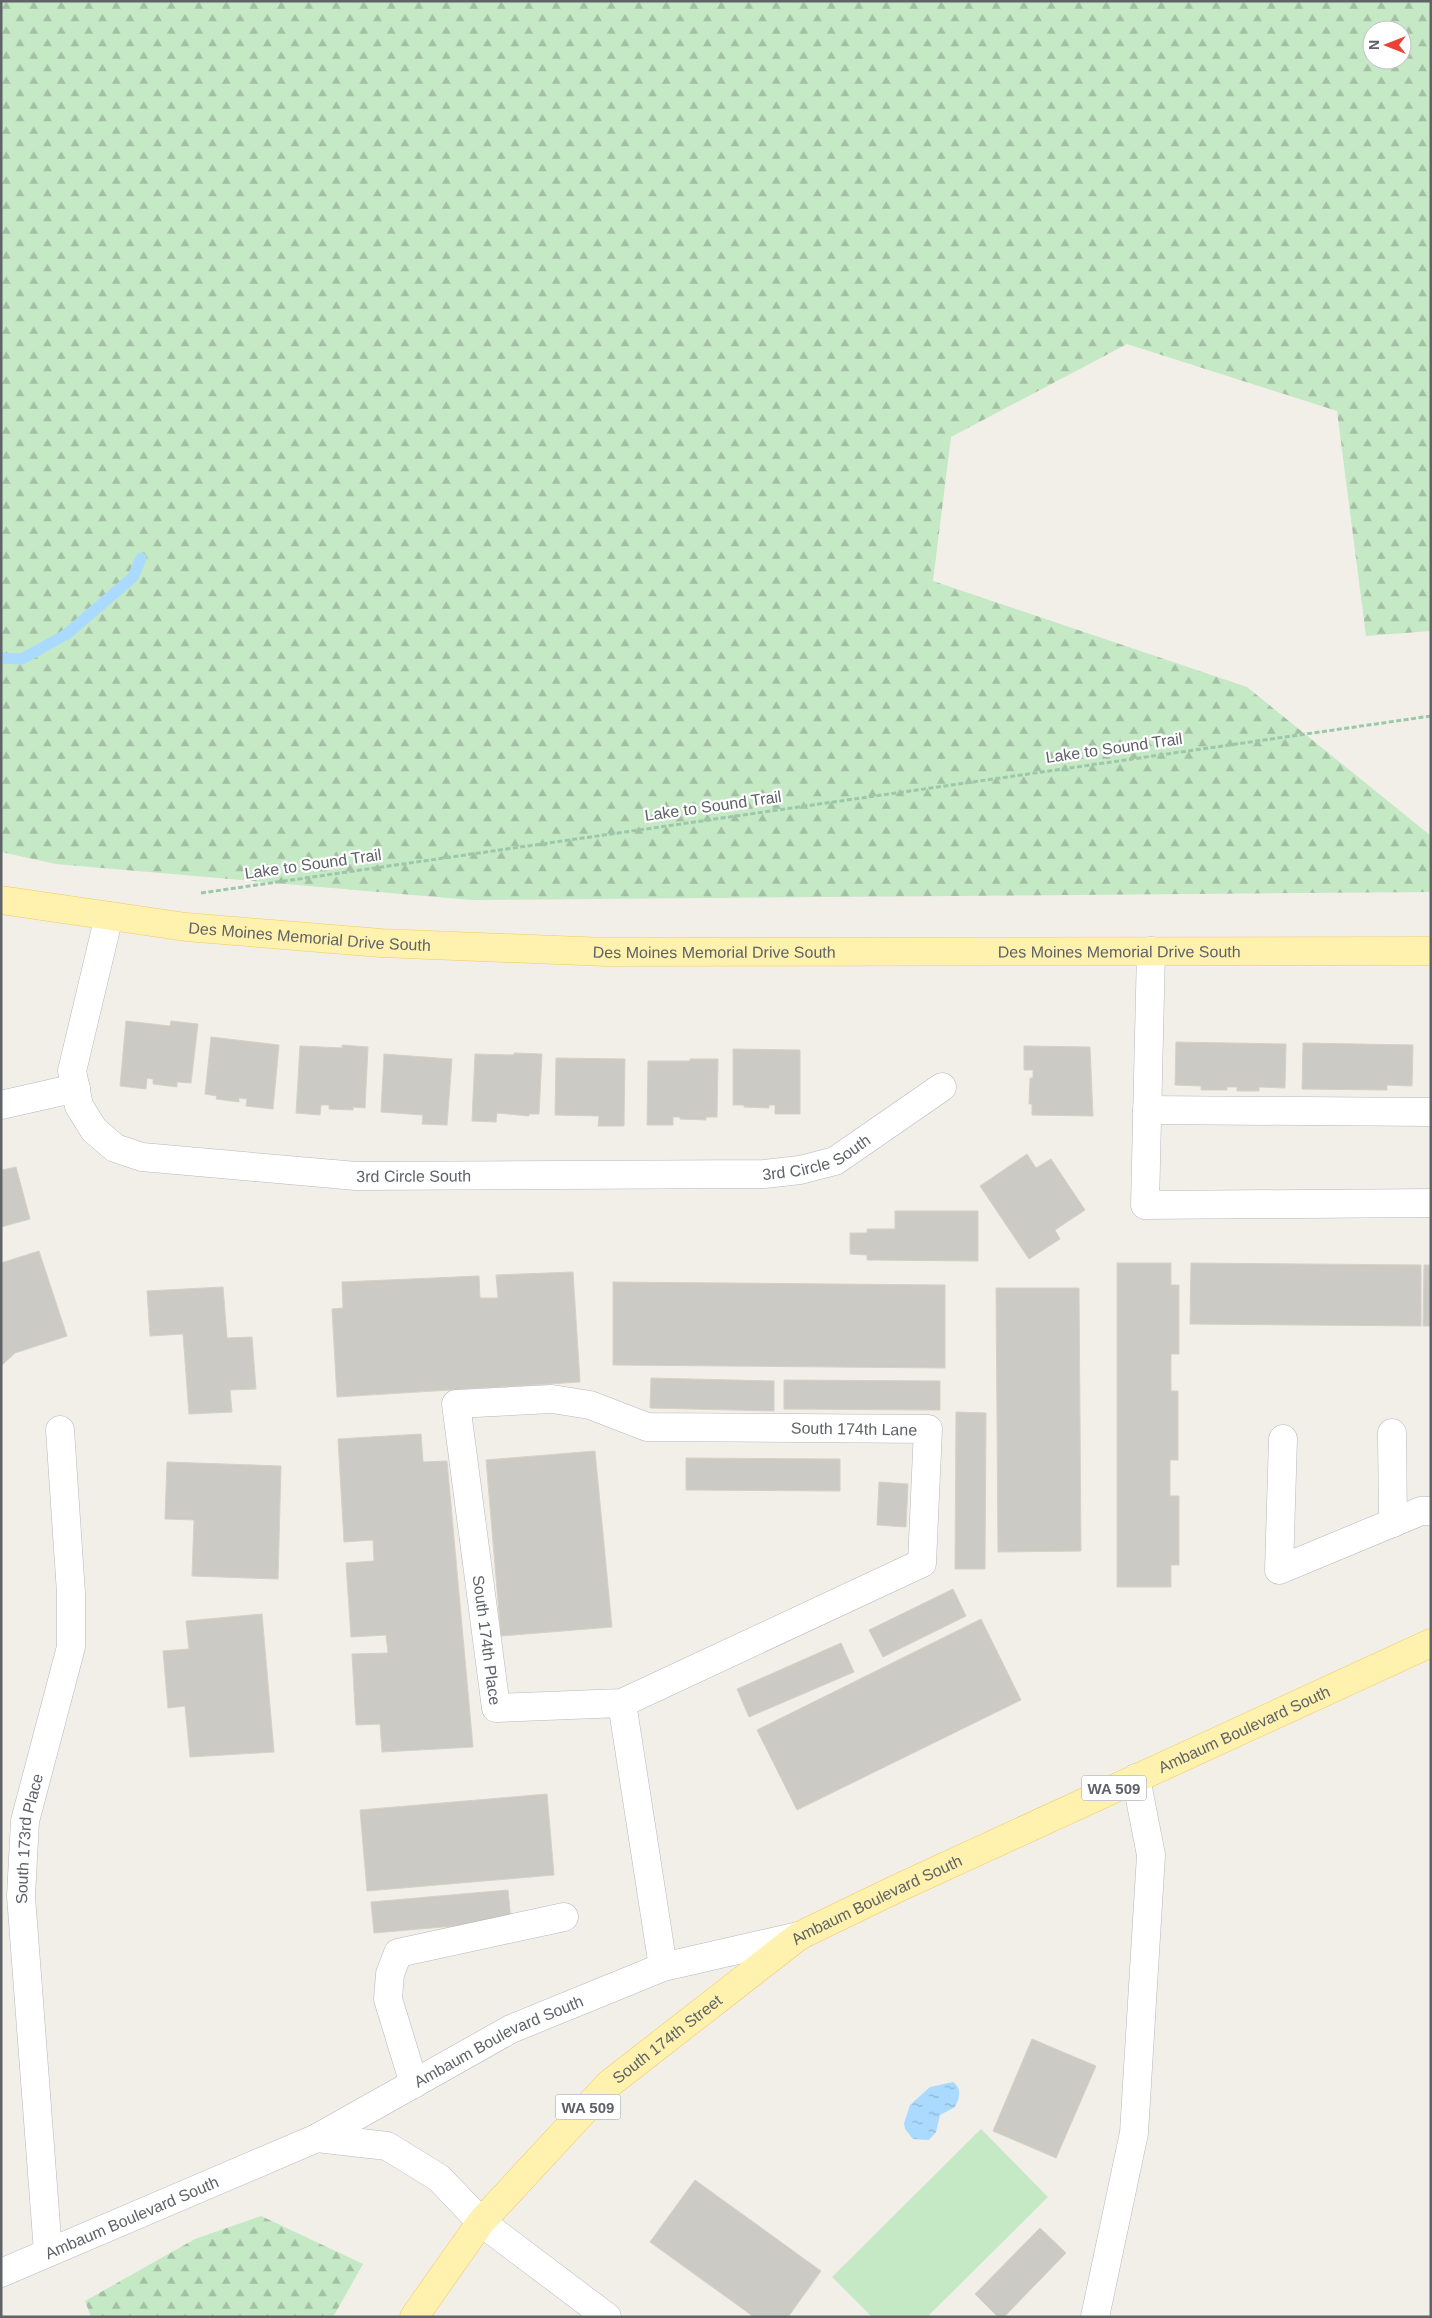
<svg xmlns="http://www.w3.org/2000/svg" width="1432" height="2318" font-family="Helvetica,sans-serif">
  <defs>
    <pattern id="forest-firs" width="22" height="20" patternUnits="userSpaceOnUse" patternTransform="scale(1.25)"><rect width="22" height="20" fill="#c5e8c5"/><path d="M5 1l3.5 6h-7zM16 11l3.5 6h-7z" fill="#a3c0a4"/></pattern>
    <pattern id="water-ripples" width="26" height="14" patternUnits="userSpaceOnUse" patternTransform="scale(1.25)"><rect width="26" height="14" fill="#aadaff"/><path d="M2 4q2-2 4 0t4 0M15 11q2-2 4 0t4 0" fill="none" stroke="#8eb4d2"/></pattern>
  </defs>
  <rect width="100%" height="100%" fill="#f1efe8"/>
  <g fill="url(#forest-firs)" fill-rule="evenodd">
    <path d="M1,1H1431V631L1366,636L1337,411L1127,344L951,437L933,581L1247,687L1431,836V892L471,900L56,864L1,852ZM1372,30H1402V60H1372Z"/>
    <polygon points="261,2216 363,2264 333,2317 91,2317 85,2301 195,2239"/>
  </g>
  <polygon fill="#c5e8c5" points="981,2129 1048,2197 927,2317 872,2317 832,2277"/>
  <path fill="url(#water-ripples)" d="M953,2082C962,2088 960,2098 955,2107L940,2115L936,2132L929,2140L913,2139L905,2129L904,2123L910,2105L930,2087Z"/>
  <g fill="none" stroke-linecap="round" stroke-linejoin="round">
    <polyline stroke="#aadaff" stroke-width="11" points="1,658 22,659 67,634 133,577 141,558"/>
  </g>
  <g fill="#cccac5" stroke="#d6d1c6">
    <polygon points="126,1021 170,1026 171,1021 198,1024 191,1083 177,1082 177,1087 153,1084 153,1079 147,1078 146,1089 120,1086"/>
    <polygon points="211,1037 279,1045 273,1109 246,1106 247,1099 239,1098 239,1102 216,1099 217,1096 205,1094"/>
    <polygon points="1176,1042 1286,1044 1285,1088 1259,1087 1259,1091 1237,1091 1237,1087 1227,1087 1227,1090 1201,1090 1201,1086 1175,1085"/>
    <polygon points="1303,1043 1413,1045 1412,1086 1387,1085 1387,1090 1302,1089"/>
    <polygon points="342,1045 368,1047 365,1108 353,1107 353,1110 329,1109 329,1105 321,1105 320,1115 296,1113 300,1046 342,1048"/>
    <polygon points="1024,1046 1090,1047 1093,1116 1032,1115 1032,1104 1029,1104 1030,1078 1033,1078 1033,1070 1024,1070"/>
    <polygon points="733,1049 800,1050 800,1114 775,1114 775,1105 769,1105 769,1108 744,1107 744,1105 733,1105"/>
    <polygon points="514,1053 542,1054 539,1114 529,1114 529,1116 497,1113 496,1122 472,1121 475,1054 514,1055"/>
    <polygon points="384,1054 452,1059 447,1125 422,1124 423,1115 381,1112"/>
    <polygon points="556,1058 625,1059 624,1126 598,1126 599,1116 555,1115"/>
    <polygon points="690,1059 718,1059 717,1117 706,1117 706,1120 680,1119 680,1117 673,1117 673,1125 647,1125 648,1061 690,1061"/>
    <polygon points="1027,1154 1036,1168 1051,1159 1085,1210 1055,1230 1060,1239 1029,1259 980,1186"/>
    <polygon points="1,1167 2,1170 16,1167 30,1219 1,1227"/>
    <polygon points="895,1211 978,1211 978,1261 867,1260 867,1255 850,1254 850,1233 867,1233 867,1229 895,1229"/>
    <polygon points="39,1251 67,1336 15,1353 1,1366 1,1263"/>
    <polygon points="1117,1263 1171,1263 1171,1285 1179,1285 1179,1354 1171,1354 1171,1391 1178,1391 1178,1460 1170,1460 1170,1496 1179,1496 1179,1565 1171,1565 1171,1587 1117,1587"/>
    <polygon points="1191,1263 1421,1265 1421,1326 1190,1324"/>
    <polygon points="1424,1265 1431,1265 1431,1326 1423,1326"/>
    <polygon points="573,1272 580,1382 337,1397 332,1309 343,1308 342,1282 479,1276 480,1298 498,1298 496,1275"/>
    <polygon points="613,1282 945,1285 945,1368 613,1365"/>
    <polygon points="223,1287 227,1338 252,1337 256,1389 230,1390 232,1412 189,1414 183,1334 150,1336 147,1291"/>
    <polygon points="996,1288 1079,1288 1081,1551 998,1552"/>
    <polygon points="651,1378 774,1381 774,1411 650,1408"/>
    <polygon points="784,1380 940,1381 940,1410 784,1409"/>
    <polygon points="956,1412 986,1413 985,1569 955,1569"/>
    <polygon points="421,1434 423,1462 447,1461 473,1747 382,1752 380,1724 356,1725 352,1654 388,1653 386,1635 351,1637 346,1563 374,1561 373,1540 344,1542 338,1439"/>
    <polygon points="595,1451 612,1627 501,1636 486,1460"/>
    <polygon points="686,1458 840,1459 840,1491 686,1490"/>
    <polygon points="167,1462 281,1466 278,1579 192,1576 194,1520 165,1519"/>
    <polygon points="879,1482 908,1484 906,1527 877,1525"/>
    <polygon points="953,1589 966,1616 883,1657 869,1630"/>
    <polygon points="262,1614 274,1752 190,1757 185,1706 168,1708 163,1651 189,1649 186,1621"/>
    <polygon points="981,1619 1021,1700 797,1810 757,1730"/>
    <polygon points="841,1643 854,1672 749,1717 737,1689"/>
    <polygon points="547,1794 554,1875 367,1891 360,1810"/>
    <polygon points="508,1890 511,1921 374,1933 371,1902"/>
    <polygon points="1032,2039 1096,2066 1056,2158 993,2131"/>
    <polygon points="695,2180 821,2271 788,2317 754,2317 650,2242"/>
    <polygon points="1040,2228 1066,2253 1004,2317 998,2317 975,2294"/>
  </g>
  <g fill="none" stroke-linecap="round" stroke-linejoin="round">
    <g stroke="#b5b8bc" stroke-width="29">
      <g id="minor">
        <path id="s1" d="M109,916L72,1071L79,1106L94,1130L115,1148L142,1157L356,1176L764,1174L800,1170L835,1161L942,1087"/>
        <polyline points="1151,951 1145,1205 1431,1203"/>
        <polyline points="1,1105 76,1088"/>
        <polyline points="1147,1110 1431,1112"/>
        <polyline points="1392,1433 1393,1523"/>
        <polyline points="1283,1439 1279,1570 1421,1511 1431,1511"/>
        <path id="s2" d="M622,1703L922,1563L928,1429L647,1427L590,1405L552,1399L456,1404L496,1708L622,1703L663,1967"/>
        <polyline points="414,2084 388,1999 390,1974 398,1953 564,1917"/>
        <path id="s3" d="M317,2138L511,2029L663,1967L799,1936"/>
        <path id="s4" d="M48,2252L21,1896L25,1821L71,1647V1593L60,1430"/>
        <path id="s5" d="M1,2273L317,2138L387,2146L439,2178L481,2222L607,2317"/>
        <polyline points="1095,2317 1134,2133 1151,1855 1136,1778"/>
      </g>
    </g>
    <g stroke="#f2c960" stroke-width="29">
      <g id="major">
        <path id="s6" d="M1,900L186,927L381,943L606,952L1431,951"/>
        <path id="s7" d="M414,2317L481,2222L609,2084L799,1936L896,1889L1431,1643"/>
      </g>
    </g>
    <polyline stroke="#9cc7a9" stroke-width="3" stroke-dasharray="5 2.5" stroke-linecap="butt" points="201,893 1431,716"/>
    <use href="#minor" stroke="#fff" stroke-width="28"/>
    <use href="#major" stroke="#fff2af" stroke-width="28"/>
  </g>
  <g text-anchor="middle" dominant-baseline="central" stroke-width="4.5" stroke-linejoin="round" paint-order="stroke">
    <g fill="#fff" stroke="#8f9295" stroke-width="1">
      <rect x="1081.5" y="1775.5" width="65" height="25" rx="4"/>
      <rect x="555.5" y="2094.5" width="65" height="25" rx="4"/>
    </g>
    <g font-size="15" font-weight="bold" fill="#5f6368">
      <text x="1114" y="1788">WA 509</text>
      <text x="588" y="2107">WA 509</text>
    </g>
    <g font-size="16" fill="#5f6368" stroke="#fff">
      <text transform="translate(1114 748) rotate(-8)">Lake to Sound Trail</text>
      <text transform="translate(713 806) rotate(-8)">Lake to Sound Trail</text>
      <text transform="translate(313 864) rotate(-8)">Lake to Sound Trail</text>
      <text stroke="none"><textPath href="#s6" startOffset="311">Des Moines Memorial Drive South</textPath></text>
      <text stroke="none"><textPath href="#s6" startOffset="716">Des Moines Memorial Drive South</textPath></text>
      <text stroke="none"><textPath href="#s6" startOffset="1121">Des Moines Memorial Drive South</textPath></text>
      <text stroke="none"><textPath href="#s1" startOffset="958">3rd Circle South</textPath></text>
      <text stroke="none"><textPath href="#s1" startOffset="552">3rd Circle South</textPath></text>
      <text transform="translate(854 1429) rotate(1)">South 174th Lane</text>
      <text stroke="none"><textPath href="#s2" startOffset="1180">South 174th Place</textPath></text>
      <text stroke="none"><textPath href="#s7" startOffset="1036">Ambaum Boulevard South</textPath></text>
      <text stroke="none"><textPath href="#s4" startOffset="415">South 173rd Place</textPath></text>
      <text stroke="none"><textPath href="#s7" startOffset="631">Ambaum Boulevard South</textPath></text>
      <text stroke="none"><textPath href="#s7" startOffset="378">South 174th Street</textPath></text>
      <text stroke="none"><textPath href="#s3" startOffset="206">Ambaum Boulevard South</textPath></text>
      <text stroke="none"><textPath href="#s5" startOffset="142">Ambaum Boulevard South</textPath></text>
    </g>
  </g>
  <rect width="1432" height="2318" fill="none" stroke="#5f6368" stroke-width="5"/>
  <g transform="translate(1387 45) rotate(270)"><circle r="24" fill="#ffffff" stroke="#bfc1c3"/>
  <path d="M0-4L9 19L0 12L-9 19Z" fill="#ea4335"/>
  <text y="-8" font-size="14" font-weight="bold" text-anchor="middle" fill="#5f6368">N</text>
  </g>
</svg>
